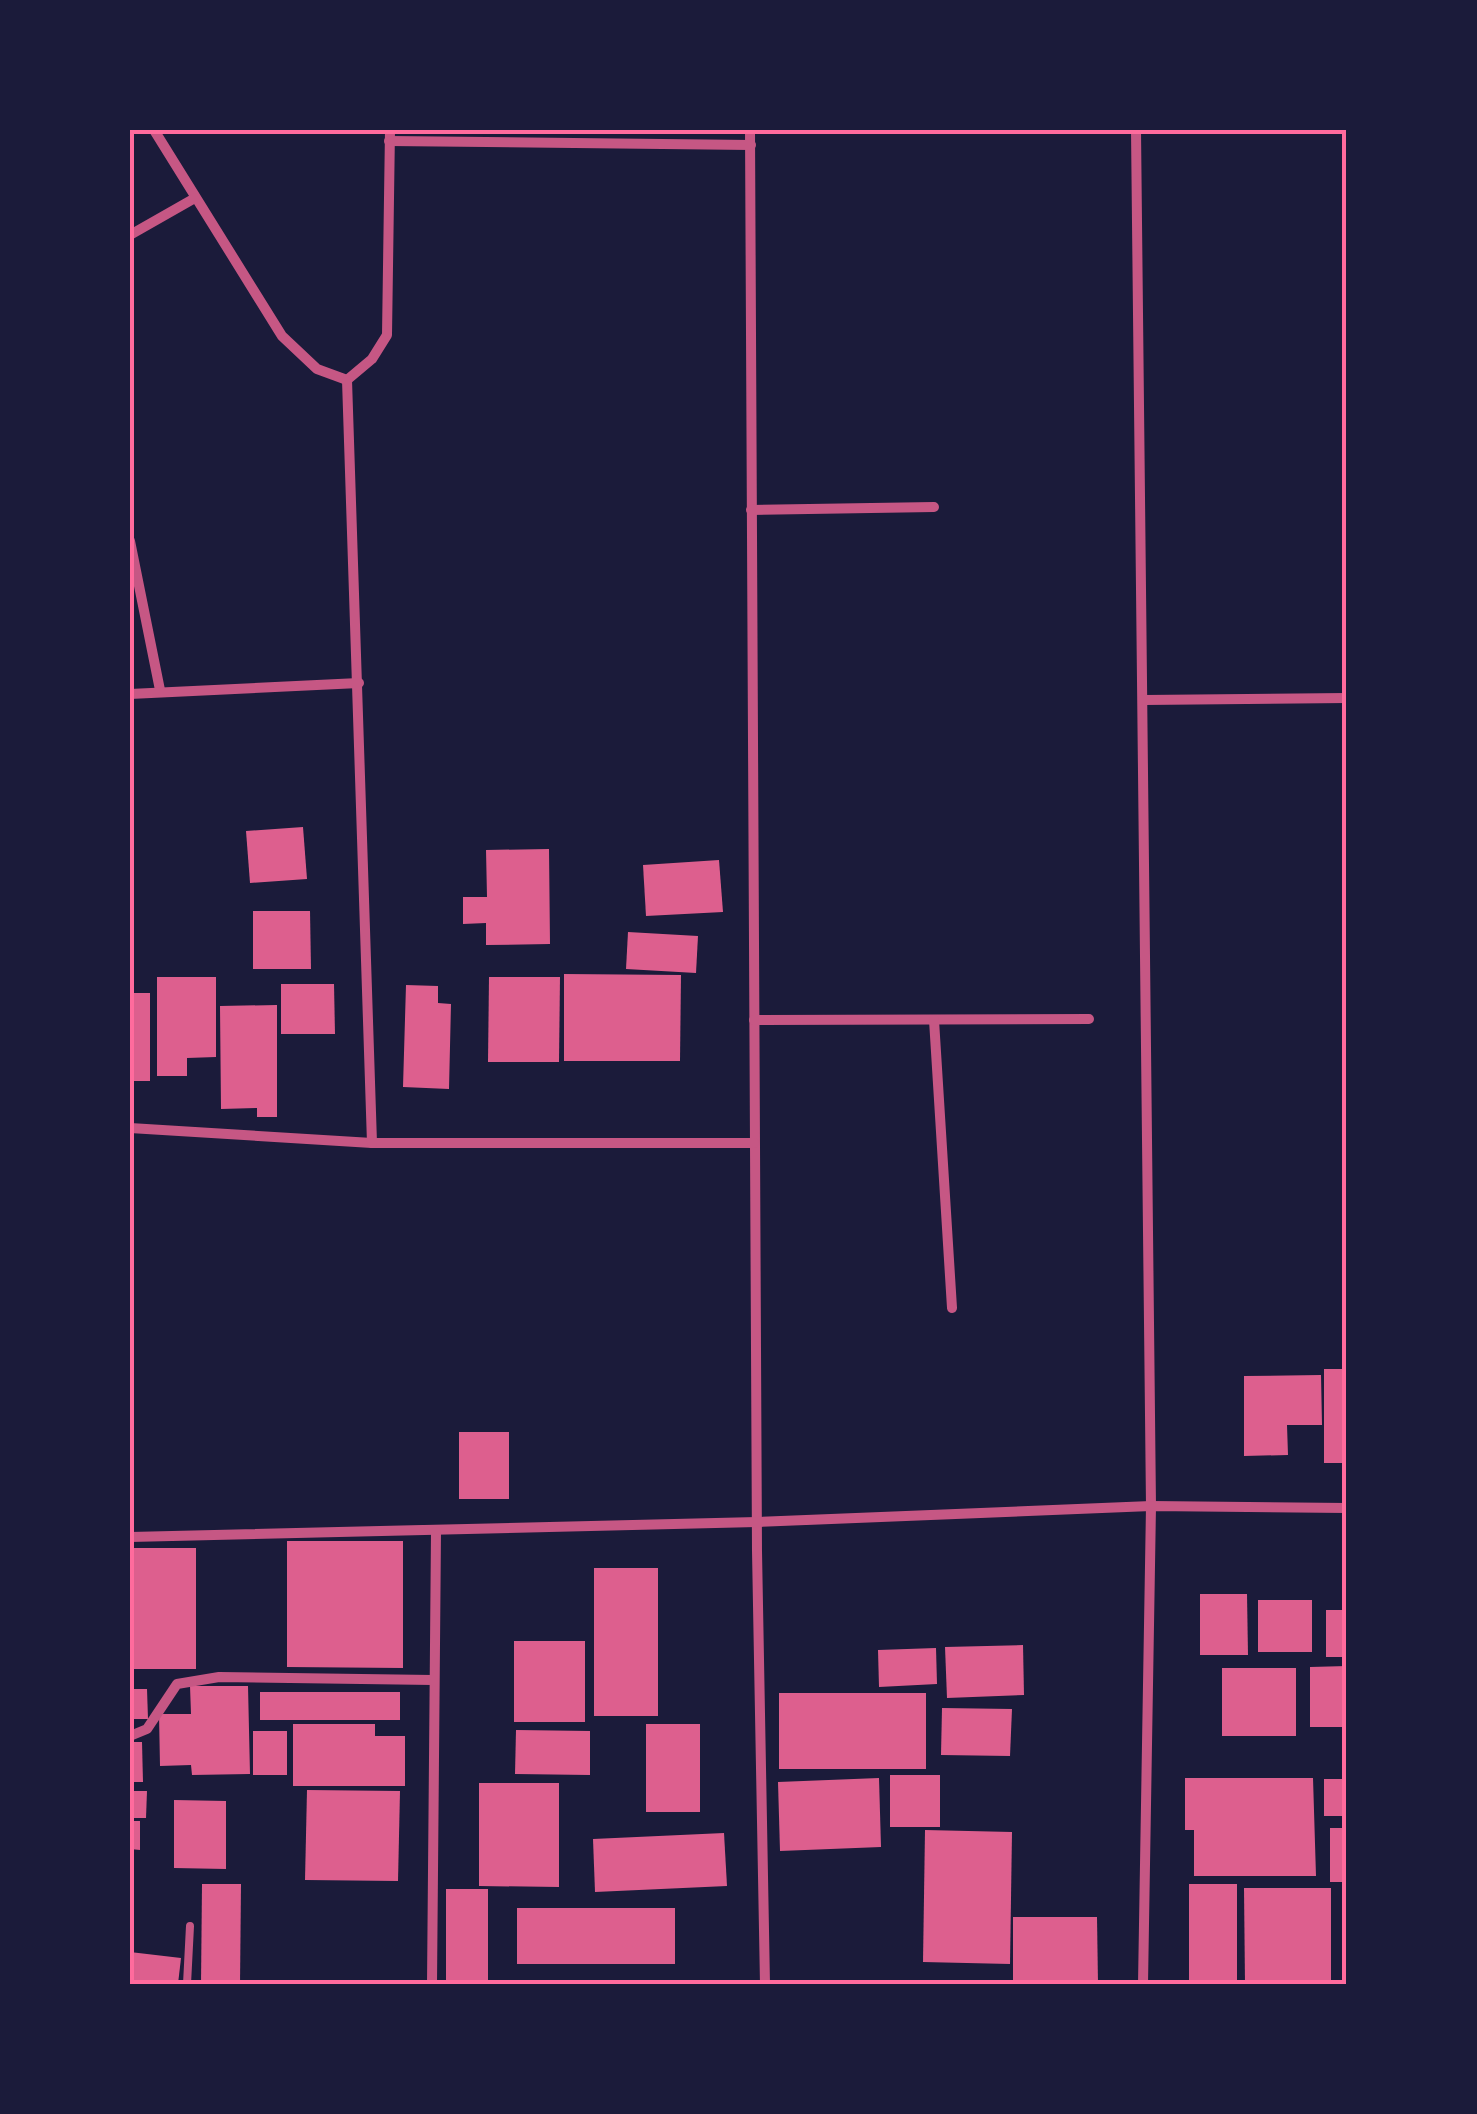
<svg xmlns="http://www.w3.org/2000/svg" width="1477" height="2114" font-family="Arial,sans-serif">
  <rect width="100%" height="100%" fill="#1b1b3a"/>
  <g fill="#dd5f8e">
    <polygon points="303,827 307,879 250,883 246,831"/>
    <polygon points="549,849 550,944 486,945 486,923 463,924 463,897 487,897 486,850"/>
    <polygon points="719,860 723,912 646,916 643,865"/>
    <polygon points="253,911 310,911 311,969 253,969"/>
    <polygon points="628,932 698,936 696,973 626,969"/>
    <polygon points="564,974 681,975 680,1061 564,1061"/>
    <polygon points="157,977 216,977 216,1057 187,1058 187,1076 157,1076"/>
    <polygon points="489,977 560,977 559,1062 488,1062"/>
    <polygon points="281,984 334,984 335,1034 281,1034"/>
    <polygon points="406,985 438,986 438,1003 451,1004 449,1089 403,1087"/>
    <rect x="130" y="993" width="20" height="88"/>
    <polygon points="277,1005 277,1117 257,1117 257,1108 221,1109 220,1006"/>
    <rect x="1324" y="1369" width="23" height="94"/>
    <polygon points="1321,1375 1322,1425 1287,1425 1288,1455 1244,1456 1244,1376"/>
    <rect x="459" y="1432" width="50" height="67"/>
    <polygon points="287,1541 403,1541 403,1668 287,1667"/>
    <rect x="130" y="1548" width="66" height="121"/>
    <rect x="594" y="1568" width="64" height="148"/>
    <polygon points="1200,1594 1247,1594 1248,1655 1200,1655"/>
    <rect x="1258" y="1600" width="54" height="52"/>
    <rect x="1326" y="1610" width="21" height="47"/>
    <rect x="514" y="1641" width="71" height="81"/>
    <polygon points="1023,1645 1024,1695 947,1698 945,1647"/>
    <polygon points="936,1648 937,1684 879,1687 878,1650"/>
    <polygon points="1347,1666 1347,1727 1310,1727 1310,1667"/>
    <rect x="1222" y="1668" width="74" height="68"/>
    <polygon points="190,1686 248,1686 250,1774 192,1775 191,1765 160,1766 159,1714 191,1714"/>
    <polygon points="130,1689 147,1689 148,1719 130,1719"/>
    <rect x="260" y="1692" width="140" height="28"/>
    <rect x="779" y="1693" width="147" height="76"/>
    <polygon points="942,1708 1012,1709 1010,1756 941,1755"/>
    <polygon points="293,1724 375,1724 375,1736 405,1736 405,1786 293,1786"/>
    <rect x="646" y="1724" width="54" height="88"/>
    <polygon points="516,1730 590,1731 590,1775 515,1774"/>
    <rect x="253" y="1731" width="34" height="44"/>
    <polygon points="130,1742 142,1742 143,1782 130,1782"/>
    <rect x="890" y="1775" width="50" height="52"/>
    <polygon points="879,1778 881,1847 780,1851 778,1782"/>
    <polygon points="1185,1778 1313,1778 1316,1876 1194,1876 1194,1830 1185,1830"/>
    <rect x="1324" y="1779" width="23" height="37"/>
    <polygon points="479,1783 559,1783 559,1887 479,1886"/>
    <polygon points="307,1790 400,1791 398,1881 305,1880"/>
    <polygon points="130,1791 147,1791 146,1818 130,1818"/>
    <polygon points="174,1800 226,1801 226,1869 174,1868"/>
    <polygon points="130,1821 140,1821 140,1850 130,1849"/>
    <rect x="1330" y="1828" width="17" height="54"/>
    <polygon points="925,1830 1012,1832 1010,1964 923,1962"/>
    <polygon points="724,1833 727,1886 595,1892 593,1839"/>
    <polygon points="202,1884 241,1884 240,1984 201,1984"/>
    <rect x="1189" y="1884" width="48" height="100"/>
    <polygon points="1244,1888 1331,1888 1331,1984 1245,1984"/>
    <rect x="446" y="1889" width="42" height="95"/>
    <rect x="517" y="1908" width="158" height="56"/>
    <polygon points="1013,1917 1097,1917 1098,1984 1013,1984"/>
    <polygon points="130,1952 181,1958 178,1984 130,1984"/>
  </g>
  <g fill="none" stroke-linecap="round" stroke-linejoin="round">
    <polyline stroke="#c65784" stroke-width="8" points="187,1984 190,1926"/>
    <g stroke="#c65784" stroke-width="10">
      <polyline points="154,130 282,336 317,369 347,380"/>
      <polyline points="750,130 757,1551 765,1984"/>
      <polyline points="1136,130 1151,1506 1143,1984"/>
      <polyline points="389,141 751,145"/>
      <polyline points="130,235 195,198"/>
      <polyline points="751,510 934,507"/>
      <polyline points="130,541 160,690"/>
      <polyline points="130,694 359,683"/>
      <polyline points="1144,700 1347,698"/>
      <polyline points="754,1020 1089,1019"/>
      <polyline points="934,1020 952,1308"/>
      <polyline points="130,1128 372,1143 754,1143"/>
      <polyline points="372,1143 347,380 372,359 387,335 390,130"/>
      <polyline points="130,1537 757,1522 1151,1506 1347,1508"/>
      <polyline points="130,1736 147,1729 177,1684 219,1677 433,1680"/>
      <polyline points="432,1984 436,1532"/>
    </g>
  </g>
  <rect width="1477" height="2114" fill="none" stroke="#1b1b3a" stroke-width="265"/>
  <rect x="132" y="132" width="1212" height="1850" fill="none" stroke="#ff6b9d" stroke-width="4"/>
</svg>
